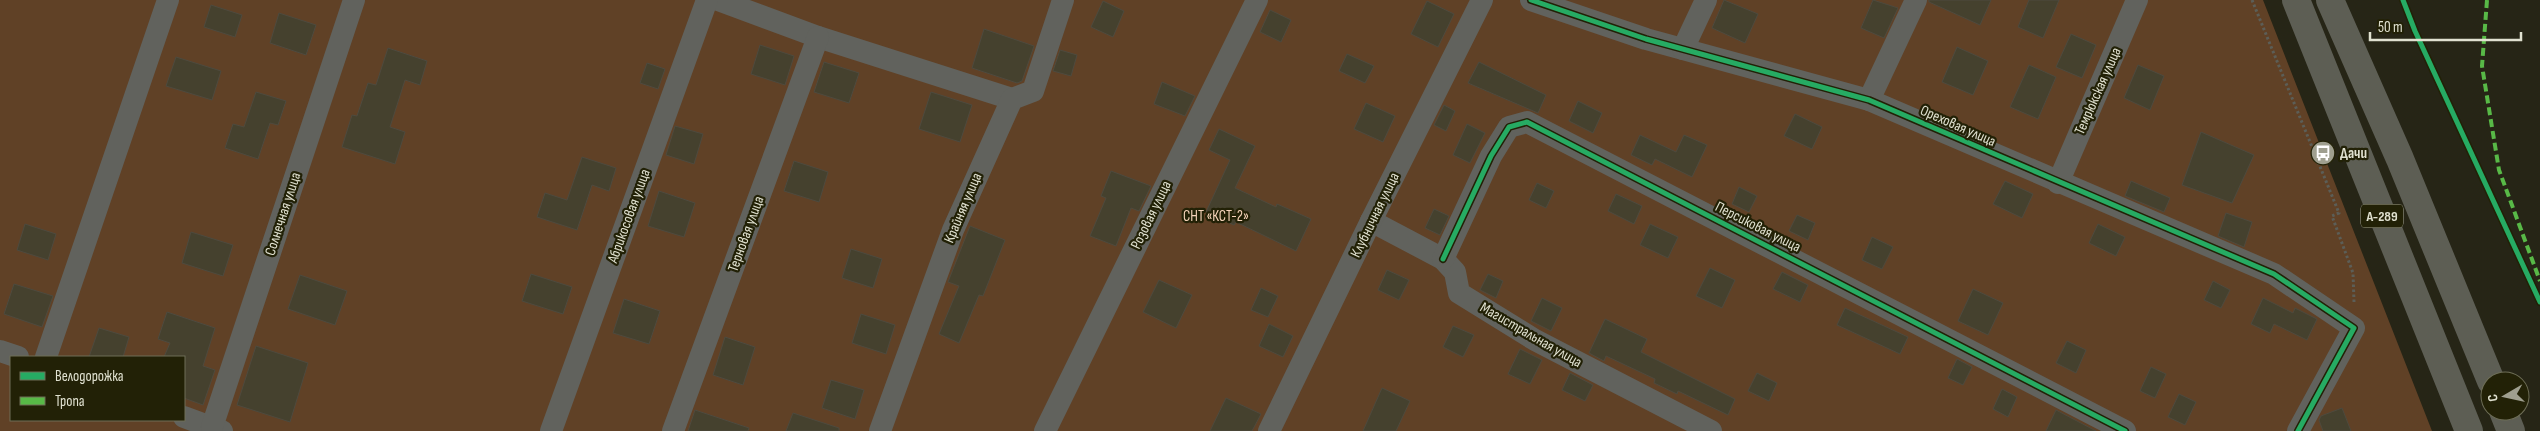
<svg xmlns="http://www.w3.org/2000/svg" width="2540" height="431" font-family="'Sofia Sans Condensed',sans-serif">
  <rect width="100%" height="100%" fill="#262516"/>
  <path fill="#604126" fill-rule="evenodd" d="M0,0H2263L2432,431H0ZM11,357H184V420H11Z"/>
  <g fill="#45412e" stroke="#4e4a3e">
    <polygon points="1724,0 1758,14 1745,43 1712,28"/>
    <polygon points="1873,0 1898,8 1884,38 1861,28"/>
    <polygon points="1929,0 1991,0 1980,25 1929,2"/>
    <polygon points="2029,0 2059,0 2043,38 2018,27"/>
    <polygon points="1103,1 1124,11 1113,37 1091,27"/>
    <polygon points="1427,1 1454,14 1438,47 1411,34"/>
    <polygon points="211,5 242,15 235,37 204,27"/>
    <polygon points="1270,10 1291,20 1281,42 1260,32"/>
    <polygon points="279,13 316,25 306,55 270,43"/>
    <polygon points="984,29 1034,46 1022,81 1017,83 972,68"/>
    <polygon points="2071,34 2096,45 2082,78 2056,67"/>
    <polygon points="760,45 794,56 785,85 751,74"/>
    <polygon points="1957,47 1988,61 1973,95 1942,82"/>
    <polygon points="388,48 427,61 420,85 405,80 390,127 405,132 395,164 342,147 352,115 357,116 368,83 376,85"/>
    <polygon points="1060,50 1077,55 1071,76 1053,71"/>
    <polygon points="1347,54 1374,66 1365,83 1339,71"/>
    <polygon points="176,57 221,71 212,100 166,86"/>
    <polygon points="824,62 859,73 849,103 814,92"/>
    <polygon points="1479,62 1546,95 1538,113 1468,83"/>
    <polygon points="647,63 665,69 658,89 640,83"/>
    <polygon points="2029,65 2056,77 2038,119 2010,107"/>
    <polygon points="2138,65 2164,76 2150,110 2124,98"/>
    <polygon points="1162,82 1195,96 1185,116 1154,104"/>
    <polygon points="256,92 286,101 278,125 270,123 258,159 225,148 233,124 244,127"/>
    <polygon points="931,92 972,105 960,142 919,129"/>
    <polygon points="1578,101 1602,113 1593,133 1569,121"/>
    <polygon points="1366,103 1395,116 1383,142 1354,129"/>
    <polygon points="1444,105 1455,111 1446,131 1434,125"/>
    <polygon points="1795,114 1822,127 1812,149 1784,136"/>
    <polygon points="1467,124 1485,133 1470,163 1453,155"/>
    <polygon points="675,126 703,134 694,164 666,155"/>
    <polygon points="1219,129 1255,146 1235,188 1276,207 1277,204 1311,219 1296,251 1236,222 1234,225 1206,212 1230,160 1209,150"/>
    <polygon points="2201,132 2254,155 2232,203 2182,185"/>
    <polygon points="1640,135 1676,152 1684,135 1707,145 1692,177 1655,159 1652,165 1631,155"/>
    <polygon points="582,157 616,168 609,191 592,185 577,230 537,217 545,193 567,200"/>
    <polygon points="794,161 828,172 819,202 784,191"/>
    <polygon points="1111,171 1151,186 1139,211 1131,208 1116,246 1090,236 1106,198 1101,196"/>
    <polygon points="2005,181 2033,194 2022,218 1993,204"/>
    <polygon points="2131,181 2170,198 2164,212 2125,196"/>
    <polygon points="1537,183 1554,191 1546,208 1529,200"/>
    <polygon points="1739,187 1757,196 1749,212 1732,204"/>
    <polygon points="659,191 695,203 684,237 648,226"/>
    <polygon points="1616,194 1642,206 1634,224 1608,211"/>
    <polygon points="1434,209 1449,216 1440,235 1425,228"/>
    <polygon points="2226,213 2252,222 2244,247 2218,236"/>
    <polygon points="1797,215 1815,223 1808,240 1789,231"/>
    <polygon points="25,224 56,234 48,260 17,250"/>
    <polygon points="1650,224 1678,237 1668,258 1640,245"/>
    <polygon points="2098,224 2125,237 2116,256 2089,243"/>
    <polygon points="970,226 1005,240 983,296 979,295 959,343 939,334 959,286 948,282"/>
    <polygon points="191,232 233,245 223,276 182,263"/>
    <polygon points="1872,237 1893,247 1882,269 1862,260"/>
    <polygon points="851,249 882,259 873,288 842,278"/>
    <polygon points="1710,268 1735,280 1722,308 1696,296"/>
    <polygon points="1387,270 1409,280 1399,300 1378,290"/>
    <polygon points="1782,272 1808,285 1800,302 1773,289"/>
    <polygon points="531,274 572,287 563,314 522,301"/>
    <polygon points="1488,274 1503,281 1496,298 1480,290"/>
    <polygon points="300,275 347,291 335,325 288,309"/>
    <polygon points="1159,280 1192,295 1176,328 1143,312"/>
    <polygon points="2213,281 2230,290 2221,308 2204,300"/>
    <polygon points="14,284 53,296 42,327 4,314"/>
    <polygon points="1261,288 1278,296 1268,317 1251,310"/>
    <polygon points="1973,289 2003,303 1988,335 1958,321"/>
    <polygon points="1542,298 1562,308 1551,331 1531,321"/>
    <polygon points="2263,298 2293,313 2295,308 2317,319 2307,340 2274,324 2270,333 2251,324"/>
    <polygon points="624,299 660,311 649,344 613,333"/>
    <polygon points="1845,308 1908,337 1900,354 1837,325"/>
    <polygon points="167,312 215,328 203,366 215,370 203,405 184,398 184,357 164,357 170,343 158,339"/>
    <polygon points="861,314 895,325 886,354 852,343"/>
    <polygon points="1605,319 1647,339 1641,352 1735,399 1728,415 1678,391 1677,394 1654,383 1655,379 1606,356 1604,361 1589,353"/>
    <polygon points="1269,324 1293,336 1283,357 1259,346"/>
    <polygon points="1453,326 1474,335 1463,357 1443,347"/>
    <polygon points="99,328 129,337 123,357 89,357"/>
    <polygon points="725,337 755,347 743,385 713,375"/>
    <polygon points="2067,341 2086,350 2076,373 2056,363"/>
    <polygon points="256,346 308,363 290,422 237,405"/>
    <polygon points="1520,349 1542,360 1530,384 1508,374"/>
    <polygon points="1957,359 1972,367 1963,385 1948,378"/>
    <polygon points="2151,367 2166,374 2155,398 2140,391"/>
    <polygon points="1570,373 1593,385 1585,401 1562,390"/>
    <polygon points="1757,373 1777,383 1769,401 1748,391"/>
    <polygon points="831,380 864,390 855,419 822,408"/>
    <polygon points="1382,388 1410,401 1396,431 1363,431"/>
    <polygon points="2002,389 2017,397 2008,417 1993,409"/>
    <polygon points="2179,394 2196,402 2185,425 2168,417"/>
    <polygon points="1226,398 1261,414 1252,431 1210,431"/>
    <polygon points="2342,408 2351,431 2323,431 2319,420 2321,416"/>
    <polygon points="695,410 749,428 748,431 688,431"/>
    <polygon points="2056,410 2096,431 2046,431"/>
    <polygon points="793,413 839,428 839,431 786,431"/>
  </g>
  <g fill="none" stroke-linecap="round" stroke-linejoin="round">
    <g stroke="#5c5e57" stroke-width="3" stroke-dasharray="2.5 2.5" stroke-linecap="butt">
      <polyline points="2252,0 2339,213 2332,216 2353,273 2354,302"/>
      <polyline points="2403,0 2415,31 2540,302"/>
    </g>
    <g stroke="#61625d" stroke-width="22">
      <polyline points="718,0 818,37 1012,99"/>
      <polyline points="1531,0 1646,39 1869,100 2274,274 2354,328 2298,431"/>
      <polyline points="1683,49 1706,0"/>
      <polyline points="1869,100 1916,0"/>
      <polyline points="2058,183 2137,0"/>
      <polyline points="1371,221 1443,259 1455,272 1459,293 1535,340 1711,431"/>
      <polyline points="1443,259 1491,156 1509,127 1527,122 2125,431"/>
      <polyline points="0,351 18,357"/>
      <polyline points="46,357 168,0"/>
      <polyline points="184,417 222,431"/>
      <polyline points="212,427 354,0"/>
      <polyline points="551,431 707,0"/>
      <polyline points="673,431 818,37"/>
      <polyline points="880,431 953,230 1012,99 1033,91 1063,0"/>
      <polyline points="1045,431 1257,0"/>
      <polyline points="1269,431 1371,221 1482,0"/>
    </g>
    <g stroke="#5d5e54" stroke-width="28">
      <polyline points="2296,0 2469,431"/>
      <polyline points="2330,0 2400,159 2491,381"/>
      <polyline points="2503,411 2511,431"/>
    </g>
    <polyline stroke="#58b947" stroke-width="4" stroke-dasharray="8 4" stroke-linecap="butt" points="2487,0 2482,66 2499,170 2540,281"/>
    <g stroke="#222106" stroke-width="8">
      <g id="cycleway">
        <polyline points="1531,0 1646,39 1869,100 2274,274 2354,328 2298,431"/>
        <polyline points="2403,0 2415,31 2540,302"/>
        <polyline points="1443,259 1491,156 1509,127 1527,122 2125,431"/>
      </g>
    </g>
    <use href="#cycleway" stroke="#26ab63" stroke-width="5"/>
  </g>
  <defs>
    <g id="bus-disc" transform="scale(1.25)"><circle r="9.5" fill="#9f9f8f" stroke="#222106"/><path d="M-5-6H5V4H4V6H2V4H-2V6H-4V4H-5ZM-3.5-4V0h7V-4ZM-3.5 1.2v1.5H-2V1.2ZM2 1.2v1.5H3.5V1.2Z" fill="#fff"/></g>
  </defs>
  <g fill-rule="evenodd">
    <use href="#bus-disc" x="2323" y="153"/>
  </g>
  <g text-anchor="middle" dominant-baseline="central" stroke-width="4.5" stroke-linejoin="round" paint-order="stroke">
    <rect fill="#222106" stroke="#a7a793" stroke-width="1" x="2361" y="204.5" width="42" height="23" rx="4"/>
    <g font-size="14" font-weight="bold" fill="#e0e1d0">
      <text x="2382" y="216">А-289</text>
    </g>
    <g font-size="15" fill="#e0e1d0" stroke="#222106">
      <text transform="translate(2098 91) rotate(-66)">Темрюкская улица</text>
      <text transform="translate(1958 126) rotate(24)">Ореховая улица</text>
      <text transform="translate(963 208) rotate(-67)">Крайняя улица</text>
      <text transform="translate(283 214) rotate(-72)">Солнечная улица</text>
      <text transform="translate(1151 215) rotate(-64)">Розовая улица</text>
      <text transform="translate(1375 215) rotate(-64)">Клубничная улица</text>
      <text transform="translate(629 216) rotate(-70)">Абрикосовая улица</text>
      <text transform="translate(1758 227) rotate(27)">Персиковая улица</text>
      <text transform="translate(746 234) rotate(-70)">Терновая улица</text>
      <text transform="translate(1531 335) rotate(30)">Магистральная улица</text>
    </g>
    <g font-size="15" font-weight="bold" fill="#e0e1d0" stroke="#222106" text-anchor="start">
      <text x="2340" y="153">Дачи</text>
    </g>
    <g font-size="15" fill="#f6d4ba" stroke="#222106">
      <text x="1216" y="216">СНТ «КСТ-2»</text>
    </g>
  </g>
  <rect x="10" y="356" width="175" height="65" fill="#222106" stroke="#6e6e57"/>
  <rect x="20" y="372" width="25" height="8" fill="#26ab63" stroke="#6e6e57"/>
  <text x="55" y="381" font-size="15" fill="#e0e1d0">Велодорожка</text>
  <rect x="20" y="397" width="25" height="8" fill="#58b947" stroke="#6e6e57"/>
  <text x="55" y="406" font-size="15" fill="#e0e1d0">Тропа</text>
  <g transform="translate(2505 396) rotate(261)"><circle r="24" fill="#222106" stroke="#6e6e57"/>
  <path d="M0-4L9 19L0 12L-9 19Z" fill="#9f9f8f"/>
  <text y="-8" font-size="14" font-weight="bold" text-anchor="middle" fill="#e0e1d0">С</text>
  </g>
  <path d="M2370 32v8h151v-8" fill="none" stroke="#e0e1d0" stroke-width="2.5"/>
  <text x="2378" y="32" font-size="15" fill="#e0e1d0" stroke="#222106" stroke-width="4" paint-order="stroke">50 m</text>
</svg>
